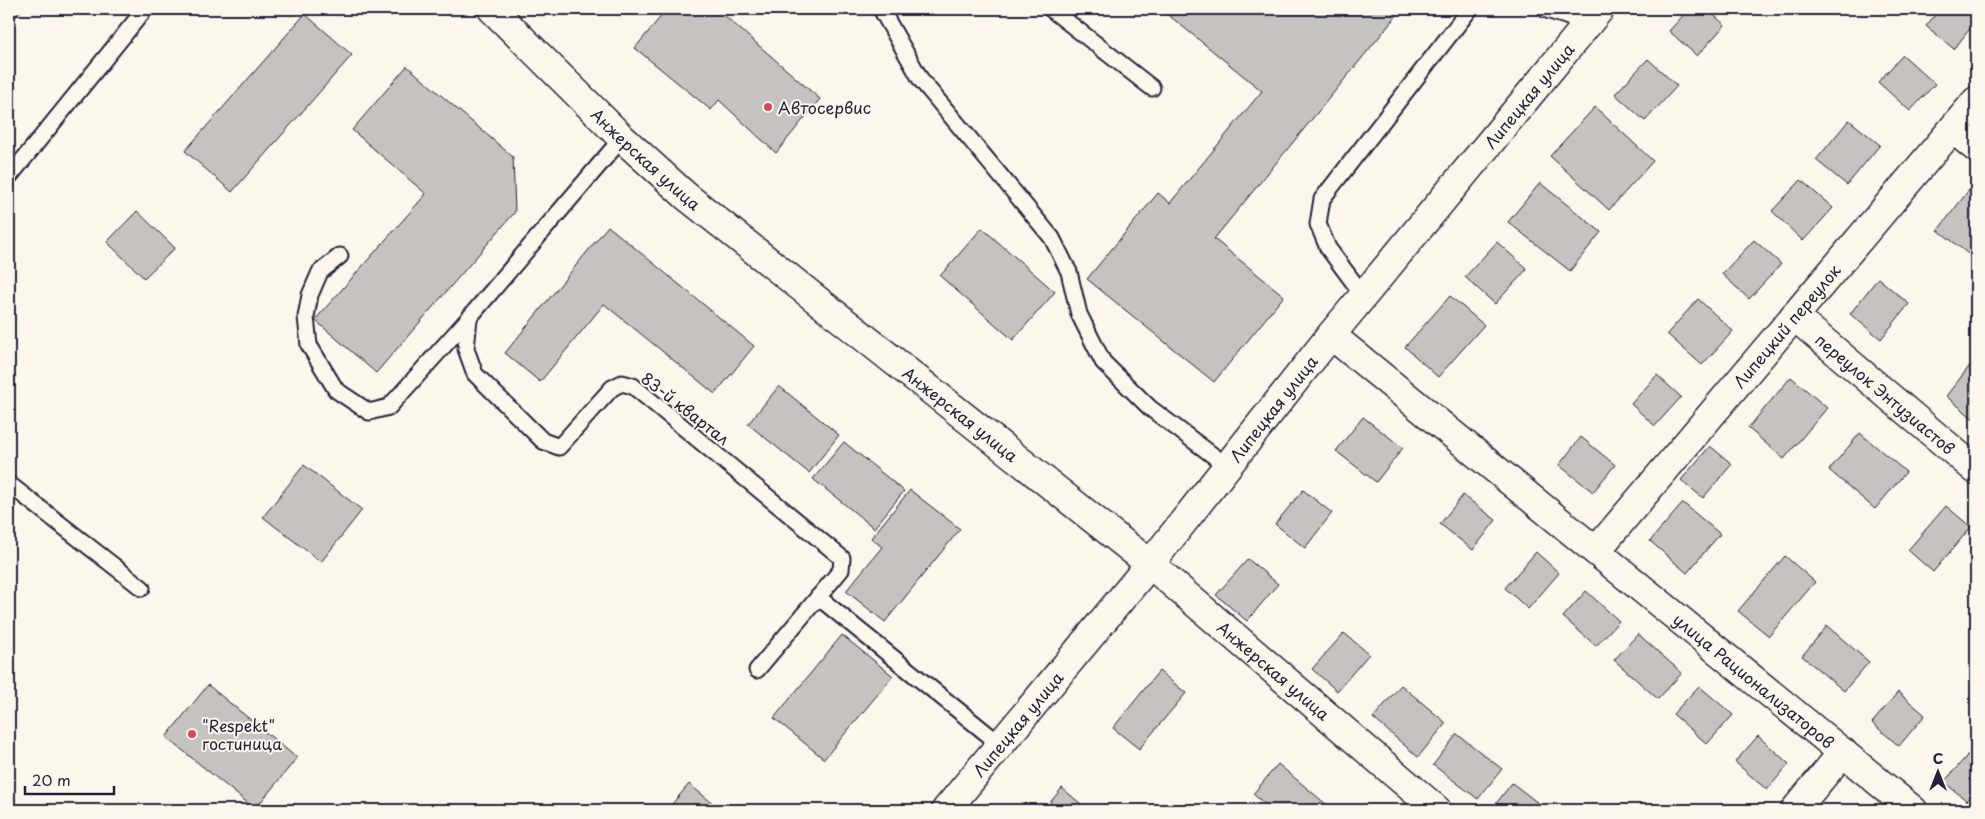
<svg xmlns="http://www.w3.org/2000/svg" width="1985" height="819" font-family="'Playpen Sans',sans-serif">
  <rect width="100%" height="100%" fill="#fbf7ec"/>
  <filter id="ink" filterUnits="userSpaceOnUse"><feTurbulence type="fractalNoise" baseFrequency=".02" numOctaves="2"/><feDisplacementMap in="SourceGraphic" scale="10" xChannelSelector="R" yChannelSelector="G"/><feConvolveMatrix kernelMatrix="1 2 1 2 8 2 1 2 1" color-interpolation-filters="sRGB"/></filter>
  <g filter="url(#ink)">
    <g fill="#c6c2c0" stroke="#22223b">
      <polygon points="9,9 22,9 9,25"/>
      <polygon points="667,9 717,9 820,99 776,153 719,100 711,110 635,48"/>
      <polygon points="1161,9 1402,9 1214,239 1284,296 1214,382 1087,279 1158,193 1170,203 1262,91"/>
      <polygon points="1689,9 1707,9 1725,25 1697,56 1669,31"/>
      <polygon points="1940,9 1967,9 1976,16 1976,21 1954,49 1926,26"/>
      <polygon points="305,14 352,55 232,192 185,151"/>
      <polygon points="1903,55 1935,84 1910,111 1878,82"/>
      <polygon points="1648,59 1677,86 1645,121 1615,94"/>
      <polygon points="407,66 513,157 515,212 376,373 315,320 426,194 352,130"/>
      <polygon points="1595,107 1653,161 1609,210 1550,156"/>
      <polygon points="1849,120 1880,145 1847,185 1816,160"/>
      <polygon points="1801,180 1833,208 1803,241 1772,211"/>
      <polygon points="1540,183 1601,232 1570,271 1508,222"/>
      <polygon points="1969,190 1976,196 1976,260 1938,230"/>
      <polygon points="137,211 175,248 144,278 107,242"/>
      <polygon points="608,226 754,346 715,394 604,304 540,382 505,353"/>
      <polygon points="982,228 1055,292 1013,340 940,276"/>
      <polygon points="1754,240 1781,264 1749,299 1722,274"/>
      <polygon points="1497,242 1527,269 1495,304 1465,277"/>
      <polygon points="1878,278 1909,304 1881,339 1850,314"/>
      <polygon points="1450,296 1484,325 1438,377 1405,347"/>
      <polygon points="1698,299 1733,331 1702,365 1667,334"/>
      <polygon points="1976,358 1976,421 1946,396"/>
      <polygon points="1657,375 1681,397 1655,426 1631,404"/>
      <polygon points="1791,377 1827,408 1784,459 1748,428"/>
      <polygon points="779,386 839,435 809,473 748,424"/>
      <polygon points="1363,417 1403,448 1376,482 1336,451"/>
      <polygon points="1860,433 1906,472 1875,509 1829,470"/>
      <polygon points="1581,437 1615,465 1593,492 1559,465"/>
      <polygon points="844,442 904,491 874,528 813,479"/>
      <polygon points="1710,446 1732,464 1703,498 1681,480"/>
      <polygon points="304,465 362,510 321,562 263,517"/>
      <polygon points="910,490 960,529 885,622 846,591 882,547 871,538"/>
      <polygon points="1303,490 1332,513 1305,548 1275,524"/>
      <polygon points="1463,495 1496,520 1473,550 1440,524"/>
      <polygon points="1683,503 1720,534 1687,573 1650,541"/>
      <polygon points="1946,506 1971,527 1933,572 1908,550"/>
      <polygon points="1536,552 1559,573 1528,609 1505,588"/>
      <polygon points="1785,556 1815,582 1769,636 1738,611"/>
      <polygon points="1248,559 1278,584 1247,621 1216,595"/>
      <polygon points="1586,591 1619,621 1596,646 1563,617"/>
      <polygon points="1827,626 1869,662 1844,691 1802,656"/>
      <polygon points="1344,633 1369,654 1337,691 1312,669"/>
      <polygon points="1638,634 1682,673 1658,699 1614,660"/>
      <polygon points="842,635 893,676 824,759 774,718"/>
      <polygon points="1159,671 1186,693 1139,749 1113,728"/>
      <polygon points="208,685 297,758 255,809 166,737"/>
      <polygon points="1401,685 1446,723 1418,757 1373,718"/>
      <polygon points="1699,686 1733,715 1707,744 1673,714"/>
      <polygon points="1898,692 1925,715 1899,746 1872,723"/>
      <polygon points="1457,734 1502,769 1478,799 1433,765"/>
      <polygon points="1758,736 1789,764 1767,790 1735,762"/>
      <polygon points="1972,750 1976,753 1976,791 1967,801 1944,782"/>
      <polygon points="1278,764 1333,810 1272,810 1253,794"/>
      <polygon points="1512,783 1542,806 1539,810 1491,810"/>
      <polygon points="689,784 721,810 667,810"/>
      <polygon points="1062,788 1088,810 1044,810"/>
    </g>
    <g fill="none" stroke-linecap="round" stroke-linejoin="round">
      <g stroke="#22223b" stroke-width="19">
        <g id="lane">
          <polyline points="881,9 921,80 1052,238 1069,272 1079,314 1103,362 1150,408 1227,466"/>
          <polyline points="1051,9 1152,88"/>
          <polyline points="1544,9 1587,23"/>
          <polyline points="622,138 469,318 466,349 475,374 543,441 559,447 612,388 622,383 633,386 842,558 841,570 757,670"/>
          <polyline points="9,177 145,9"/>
          <polyline points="340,256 320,272 310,295 306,317 309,345 336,390 369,412 389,407 469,318"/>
          <polyline points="1363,295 1328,248 1318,224 1322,199 1470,9"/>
          <polyline points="9,484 142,588"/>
          <polyline points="818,597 1001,745"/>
        </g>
      </g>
      <g stroke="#22223b" stroke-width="31">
        <g id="street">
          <path id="s1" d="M492,9L622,138L686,196L1150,564L1437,810"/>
          <polyline points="1953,129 1976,148"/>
          <path id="s2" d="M1794,316L1976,470"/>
          <path id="s3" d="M1331,335L1913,810"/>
          <path id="s4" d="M1596,551L1976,101"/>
          <path id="s5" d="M946,810L1150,564L1331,335L1600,9"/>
          <polyline points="1795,810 1843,752"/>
        </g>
      </g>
      <use href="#lane" stroke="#fbf7ec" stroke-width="15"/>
      <use href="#street" stroke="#fbf7ec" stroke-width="28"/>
    </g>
  </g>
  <g fill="#d1495b" stroke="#fbf7ec" stroke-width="2">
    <circle cx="768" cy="107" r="5"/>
    <circle cx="192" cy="734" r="5"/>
  </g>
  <g text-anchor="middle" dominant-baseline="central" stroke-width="4" stroke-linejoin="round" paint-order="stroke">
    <g font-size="16" fill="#22223b" stroke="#fbf7ec">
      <text stroke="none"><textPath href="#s5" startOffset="922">Липецкая улица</textPath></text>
      <text stroke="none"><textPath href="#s1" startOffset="215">Анжерская улица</textPath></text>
      <text stroke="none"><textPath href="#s4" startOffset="295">Липецкий переулок</textPath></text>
      <text stroke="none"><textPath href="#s2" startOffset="120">переулок Энтузиастов</textPath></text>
      <text transform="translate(686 408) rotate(38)">83-й квартал</text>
      <text stroke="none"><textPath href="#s5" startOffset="518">Липецкая улица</textPath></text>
      <text stroke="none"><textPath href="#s1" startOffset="620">Анжерская улица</textPath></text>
      <text stroke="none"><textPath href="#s1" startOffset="1025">Анжерская улица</textPath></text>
      <text stroke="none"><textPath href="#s3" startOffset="546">улица Рационализаторов</textPath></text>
      <text stroke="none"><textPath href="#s5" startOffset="112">Липецкая улица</textPath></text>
    </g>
    <g font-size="16" fill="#22223b" stroke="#fbf7ec" text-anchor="start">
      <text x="778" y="107">Автосервис</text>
      <text x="202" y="725">"Respekt"<tspan x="202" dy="18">гостиница</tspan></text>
    </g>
  </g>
  <rect width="1985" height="819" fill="none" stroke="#fbf7ec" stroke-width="30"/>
  <rect x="15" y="15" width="1955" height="789" fill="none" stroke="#22223b" stroke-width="2" filter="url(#ink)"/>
  <g transform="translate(1938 772)" stroke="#fbf7ec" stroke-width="4" paint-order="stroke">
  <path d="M0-4L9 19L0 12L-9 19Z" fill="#22223b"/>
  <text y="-8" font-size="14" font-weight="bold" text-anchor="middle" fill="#22223b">С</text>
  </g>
  <path d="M25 786v8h89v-8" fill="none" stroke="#22223b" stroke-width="2.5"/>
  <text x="32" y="786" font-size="15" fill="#22223b" stroke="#fbf7ec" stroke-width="4" paint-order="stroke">20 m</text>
</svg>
